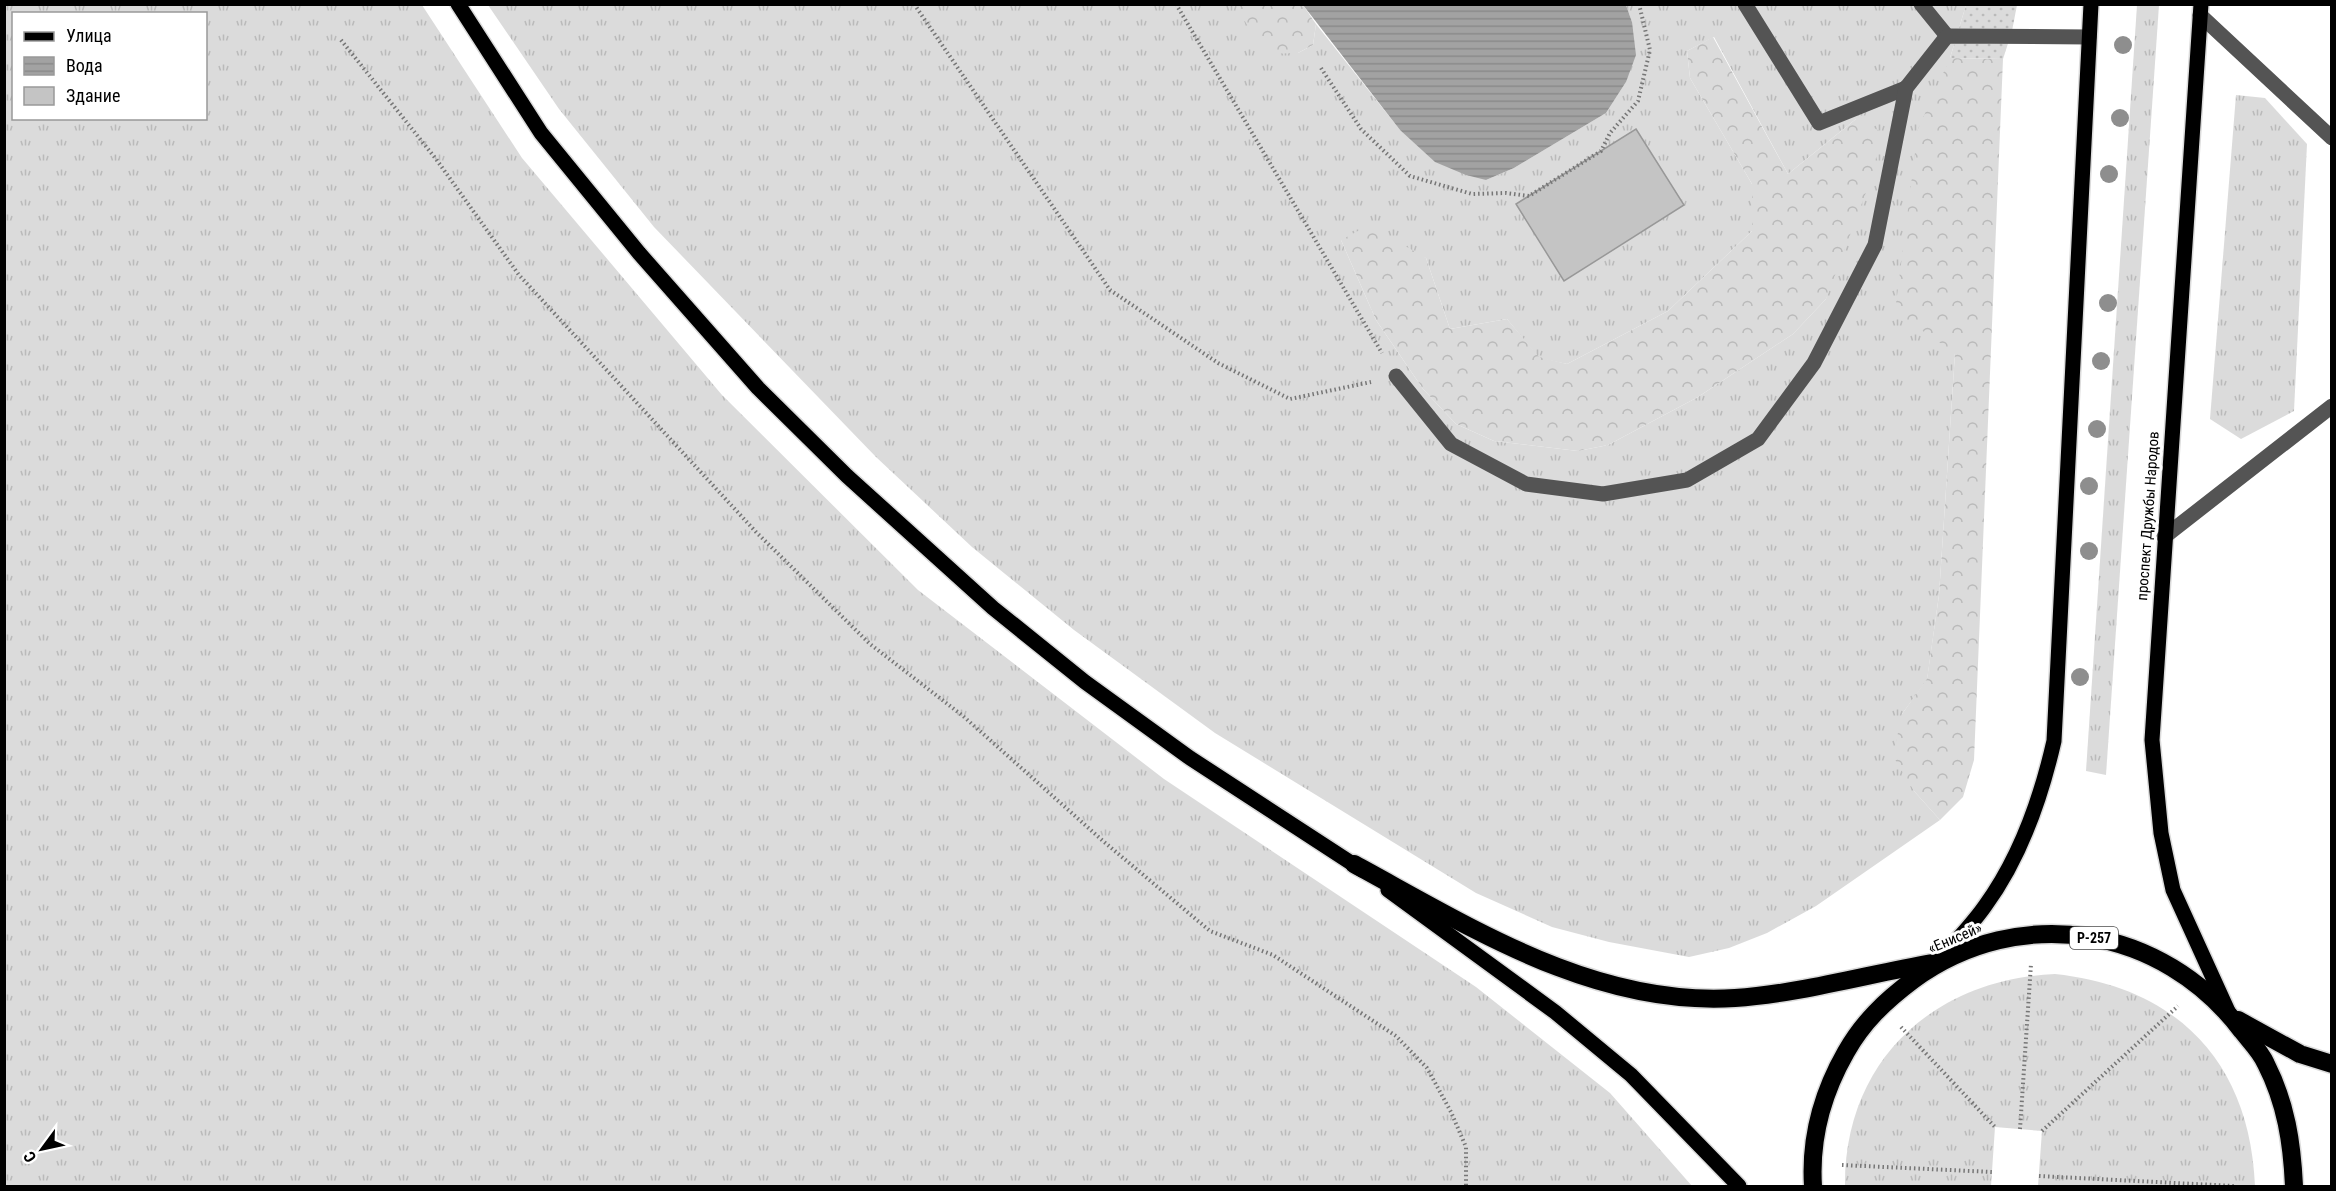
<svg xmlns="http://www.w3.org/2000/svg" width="2336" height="1191" font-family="'Roboto Condensed',sans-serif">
  <defs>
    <pattern id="grass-tufts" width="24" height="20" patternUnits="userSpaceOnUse" patternTransform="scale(1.5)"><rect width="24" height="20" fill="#dbdbdb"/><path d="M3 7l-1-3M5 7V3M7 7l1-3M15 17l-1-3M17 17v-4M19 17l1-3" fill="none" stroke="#bababa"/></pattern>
    <pattern id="forest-crowns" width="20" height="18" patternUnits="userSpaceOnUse" patternTransform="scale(1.5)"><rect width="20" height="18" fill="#dbdbdb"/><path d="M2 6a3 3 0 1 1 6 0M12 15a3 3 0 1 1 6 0" fill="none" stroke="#bababa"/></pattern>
    <pattern id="park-dots" width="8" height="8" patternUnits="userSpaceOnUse" patternTransform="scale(1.5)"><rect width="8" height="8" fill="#dbdbdb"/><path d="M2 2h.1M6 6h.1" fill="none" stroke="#bababa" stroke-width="1.8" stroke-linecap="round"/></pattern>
    <pattern id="water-rules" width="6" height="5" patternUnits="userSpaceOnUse" patternTransform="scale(1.5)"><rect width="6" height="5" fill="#a2a2a2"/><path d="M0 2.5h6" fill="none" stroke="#8a8a8a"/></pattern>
  </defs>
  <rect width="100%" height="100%" fill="#fff"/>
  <g fill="url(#grass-tufts)" fill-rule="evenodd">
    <path d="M5,4L422,5L522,158L722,395L918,590L1164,779L1476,987L1610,1093L1692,1186H5ZM14,14H206V118H14Z"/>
    <path d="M488,5H1236L1298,53L1313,45L1316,24L1400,130L1486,180L1514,168L1606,113L1626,82L1632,22L1626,5H1966L1950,58L1955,353L1939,595L1927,680L1902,714L1914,791L1940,820L1816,906L1767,933L1729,948L1689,957L1609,942L1552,927L1476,893L1215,733L1074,630L972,547L876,457L654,227L559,109ZM1714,37L1788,174L1856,119L1826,299L1793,334L1698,397L1608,445L1578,451L1494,441L1456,424L1423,389L1376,320L1341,240L1426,258L1450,329L1507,319L1539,358L1567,364L1668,311L1752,231V184L1690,78L1687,51Z"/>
    <polygon points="2137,5 2159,5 2106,775 2086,771"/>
    <polygon points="2236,95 2265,98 2307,144 2294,411 2241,439 2210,419"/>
    <path d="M2055,974C2178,987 2250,1063 2255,1186H2038L2042,1131L1995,1127L1991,1186H1845C1844,1061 1934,979 2055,974Z"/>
  </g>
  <g fill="url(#forest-crowns)">
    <polygon points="1236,5 1303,5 1316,24 1313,45 1298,53 1263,54"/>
    <polygon points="1713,37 1788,174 1856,119 1882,132 1871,179 1826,299 1793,334 1698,397 1608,445 1578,451 1494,441 1456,424 1423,389 1376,320 1341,240 1369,225 1426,258 1450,329 1507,319 1539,357 1567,364 1668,311 1752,231 1752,184 1690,78 1687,51"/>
    <polygon points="1950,58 2003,59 1974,760 1963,797 1940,820 1914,791 1893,756 1902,714 1927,679 1939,595 1955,353 1895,312 1918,129"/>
  </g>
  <polygon fill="url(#park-dots)" points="1966,5 2017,5 2012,31 2003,59 1950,58"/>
  <polygon fill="url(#water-rules)" points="1303,5 1626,5 1632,22 1636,55 1626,82 1606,113 1514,168 1486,180 1466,175 1435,162 1400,130"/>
  <polygon fill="#c4c4c4" stroke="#989898" stroke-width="1.5" points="1636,129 1684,205 1564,281 1516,204"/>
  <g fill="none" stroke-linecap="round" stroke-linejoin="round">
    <g stroke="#dbdbdb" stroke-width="18">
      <g id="major">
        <polyline points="458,4 541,133 639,253 758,388 847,476 993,608 1085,682 1190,758 1362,870"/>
        <polyline points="2201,4 2152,740 2161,833 2173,890 2228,1011"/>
        <polyline points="1388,890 1555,1012 1631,1075 1739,1186"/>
        <path d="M1937,962C1953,944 1971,926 1985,906C2020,858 2041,798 2054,741L2091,4"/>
      </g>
    </g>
    <g stroke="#dbdbdb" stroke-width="21">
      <g id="highway">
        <path d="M1354,864C1472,928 1595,1007 1735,998C1798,994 1869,974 1932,963"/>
        <polyline points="2238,1020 2300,1054 2332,1064"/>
        <path d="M1813,1186C1810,1139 1822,1094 1846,1052C1863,1022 1885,1001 1913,980C2020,902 2163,926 2242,1031C2250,1041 2261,1052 2266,1064C2286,1103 2292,1143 2294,1186"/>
      </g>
    </g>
    <g stroke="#767676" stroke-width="4" stroke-dasharray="1.5 3" stroke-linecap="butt">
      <polyline points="914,4 1110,290 1218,363 1290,399 1371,382"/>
      <polyline points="1176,4 1382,353"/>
      <polyline points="341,40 436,159 519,275 756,532 870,644 963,716 1103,841 1210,931 1273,955 1396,1036 1427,1068 1451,1112 1466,1147 1466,1186"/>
      <polyline points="1321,68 1361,129 1410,176 1472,194 1506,193 1529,196 1601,151 1610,133 1638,101 1650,50 1639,4"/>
      <polyline points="1901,1027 1995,1127"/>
      <polyline points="2020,1129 2031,964"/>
      <polyline points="2042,1131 2178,1006"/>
      <polyline points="1842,1165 1992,1172"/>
      <polyline points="2039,1176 2234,1186"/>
    </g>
    <g stroke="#545454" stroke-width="15">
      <polyline points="1745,4 1819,123 1906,88"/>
      <polyline points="1921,4 1947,36"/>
      <polyline points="2200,15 2332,138"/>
      <polyline points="1396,376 1451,444 1526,484 1603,494 1687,480 1758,439 1814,363 1875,245 1906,88 1947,36 2089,37"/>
      <polyline points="2164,537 2332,406"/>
    </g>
    <use href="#major" stroke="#000" stroke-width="15"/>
    <use href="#highway" stroke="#000" stroke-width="18"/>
  </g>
  <g fill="#8e8e8e">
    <circle cx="2123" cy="45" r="9"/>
    <circle cx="2120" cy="118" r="9"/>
    <circle cx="2109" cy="174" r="9"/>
    <circle cx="2108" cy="303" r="9"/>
    <circle cx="2101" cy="361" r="9"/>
    <circle cx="2097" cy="429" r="9"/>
    <circle cx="2089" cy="486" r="9"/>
    <circle cx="2089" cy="551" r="9"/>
    <circle cx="2080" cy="677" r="9"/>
  </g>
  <g text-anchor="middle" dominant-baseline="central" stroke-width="6" stroke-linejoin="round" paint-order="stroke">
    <rect fill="#fff" stroke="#4c4c4c" stroke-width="1.5" x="2070" y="927" width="48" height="22" rx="4.5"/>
    <g font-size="14" font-weight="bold" fill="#000">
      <text x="2094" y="938">Р-257</text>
    </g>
    <g font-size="15" fill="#000" stroke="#fff">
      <text transform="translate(2148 516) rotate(-86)">проспект Дружбы Народов</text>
      <text transform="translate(1955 938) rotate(-23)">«Енисей»</text>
    </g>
  </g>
  <rect width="2336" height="1191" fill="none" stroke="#000000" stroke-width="12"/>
  <rect x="12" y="12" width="195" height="108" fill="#ffffff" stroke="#999999" stroke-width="1.5"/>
  <rect x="24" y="32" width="30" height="9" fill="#000000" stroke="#999999" stroke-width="1.5"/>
  <text x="66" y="42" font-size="18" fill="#000000">Улица</text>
  <rect x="24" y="57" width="30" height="18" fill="url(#water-rules)" stroke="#999999" stroke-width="1.5"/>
  <text x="66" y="72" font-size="18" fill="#000000">Вода</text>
  <rect x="24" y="87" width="30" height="18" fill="#c4c4c4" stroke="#999999" stroke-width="1.5"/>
  <text x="66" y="102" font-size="18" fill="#000000">Здание</text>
  <g transform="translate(42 1149) rotate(237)" stroke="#ffffff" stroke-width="4.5" paint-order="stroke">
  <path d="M0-4.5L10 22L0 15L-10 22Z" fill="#000000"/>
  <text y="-9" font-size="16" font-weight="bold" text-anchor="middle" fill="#000000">С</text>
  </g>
</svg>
